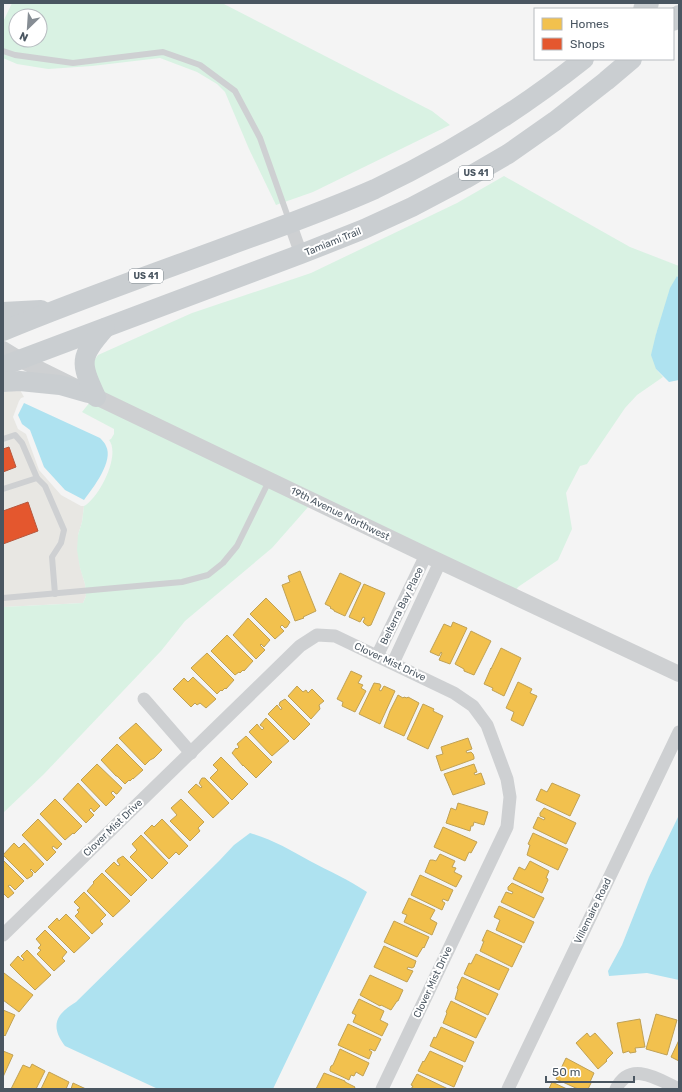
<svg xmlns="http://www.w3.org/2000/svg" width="682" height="1092" font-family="Rubik,sans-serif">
  <rect width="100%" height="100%" fill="#f4f4f4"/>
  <polygon fill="#e8e7e3" points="20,390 24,397 21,398 19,401 13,417 18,429 26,434 39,470 61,495 81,506 84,506 82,522 78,535 80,567 85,584 86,596 83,603 3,607 3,392"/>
  <g fill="#d9f2e3" fill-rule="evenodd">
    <path d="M12,3H222L432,111L450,125L313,192L276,205L249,149L225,92L217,84L197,72L160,58L92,66L48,69L17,64L3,58V22ZM16,16H40V40H16Z"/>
    <polygon points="504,176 630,247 679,266 679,274 677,277 656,334 656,369 663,377 637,395 625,408 587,464 580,466 566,493 572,529 558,560 518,587 516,590 101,392 91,365 98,355 192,313 311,273 457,203"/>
    <path d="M90,402L309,506L272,548L185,621L161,651L44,774L3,813V607L83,603L86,596L85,584L80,568L77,550L78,535L82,522L84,506C99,498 121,455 109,440L111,439L114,434V429L82,412Z"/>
  </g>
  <g fill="#aee2f0">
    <polygon points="677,276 679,278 679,380 669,382 656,369 651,355 656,334 670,288"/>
    <path d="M24,403L100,438C102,440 105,443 106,446C114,461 93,488 84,500L65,490L44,467L30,430L22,424L18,415Z"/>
    <polygon points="679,815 679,980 647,973 609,976 608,971 622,945 649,877"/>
    <path d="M250,833C271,839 291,850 310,861C329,871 349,880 367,892L273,1089H158L65,1046C58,1037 52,1025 61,1014C65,1009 71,1005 76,1002L219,861L234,845Z"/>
  </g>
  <g fill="#f2c14e" stroke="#c0a154">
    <polygon points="300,571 316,611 303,617 304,618 295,621 282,585 290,582 288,576"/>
    <polygon points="340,573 361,583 345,616 334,611 334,610 330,608 331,607 325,604"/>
    <polygon points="364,584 385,593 371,625 368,626 365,624 363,622 365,618 363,617 360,622 349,617"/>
    <polygon points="266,598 290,622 287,627 285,628 282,625 280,627 284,631 275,639 250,614"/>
    <polygon points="248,618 270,640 264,647 261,644 260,645 265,650 256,659 233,635"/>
    <polygon points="453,622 467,628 450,664 439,660 442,653 441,652 439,656 430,652 444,624 451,627"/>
    <polygon points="471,631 491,641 474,675 464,671 464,669 455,664"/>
    <polygon points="227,635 253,661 244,671 243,670 240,673 239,672 235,675 211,651"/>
    <polygon points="501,648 521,658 504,696 492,690 493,688 484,684 491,668 491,669"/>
    <polygon points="207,653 234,680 226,689 225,688 222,691 221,690 217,694 191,668"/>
    <polygon points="351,671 362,676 358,683 363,685 361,688 366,691 355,712 342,706 343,702 337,699"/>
    <polygon points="193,677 216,699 206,708 200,703 197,705 195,703 191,707 173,689 184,678 188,682"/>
    <polygon points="518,682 532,689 530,693 537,696 523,726 511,720 514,712 506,708"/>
    <polygon points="374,683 380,684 381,686 379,690 381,691 384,686 395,691 380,724 359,714"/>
    <polygon points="297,686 303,692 306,690 308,693 312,689 324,701 319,705 320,709 311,719 288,696"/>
    <polygon points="398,695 403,698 404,697 407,698 408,697 419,703 404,736 384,727 390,711"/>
    <polygon points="285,699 310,724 294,740 268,714 277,705 281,710 282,708 279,705 280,702"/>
    <polygon points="423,704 434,709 433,711 443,716 428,749 407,739"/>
    <polygon points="266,718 289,741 272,756 249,732 257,724 262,730 264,728 260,725"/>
    <polygon points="136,723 162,750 154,758 150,760 145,765 119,738"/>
    <polygon points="246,736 272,762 256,778 243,765 243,766 232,753 236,748 237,749 239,747 237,744"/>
    <polygon points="468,738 472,749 466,751 467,753 471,752 473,754 474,757 474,759 441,771 436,756 443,754 441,747"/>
    <polygon points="117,744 143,770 133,779 133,778 130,781 129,780 125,784 117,776 116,776 101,760"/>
    <polygon points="221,757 248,784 232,800 210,778 218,770 213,765"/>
    <polygon points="97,764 122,788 117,794 116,794 113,791 111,793 115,797 106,806 81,780"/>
    <polygon points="474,764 477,772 474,773 475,775 481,773 485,784 453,795 444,774"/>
    <polygon points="202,778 205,778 229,803 213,818 188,792 196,784 201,788 202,787 199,783 200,782 200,781"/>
    <polygon points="78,783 100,806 94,812 91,808 89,810 94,815 86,823 63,799"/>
    <polygon points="552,783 580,795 570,816 536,800 541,789 547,792"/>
    <polygon points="55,799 82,826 74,834 73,833 65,840 40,814"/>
    <polygon points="181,799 204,822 198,828 200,831 190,841 170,821 177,815 171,808"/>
    <polygon points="458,803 488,812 484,825 474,822 473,826 471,826 470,831 446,823 451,808 456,810"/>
    <polygon points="544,808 576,823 566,844 533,828 538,817 544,820 545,818 540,816 540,813"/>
    <polygon points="38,819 62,844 57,849 53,846 52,848 56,852 47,861 22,835"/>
    <polygon points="162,819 188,846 179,855 176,852 169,859 144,833 152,825 154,827"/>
    <polygon points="443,827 477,842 471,853 469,852 465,861 434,847"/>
    <polygon points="533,833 568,849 558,870 527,855 530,845 528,844"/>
    <polygon points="141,835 168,863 152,879 130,857 137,850 132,844"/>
    <polygon points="14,843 19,848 24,843 44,864 35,873 31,869 30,870 33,873 32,876 27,879 3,855"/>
    <polygon points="440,854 455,861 452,867 456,868 454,872 462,876 456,887 425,872 430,860 433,860 436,861"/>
    <polygon points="123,856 147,880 131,896 105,871 114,862 118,866 120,865 117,861 118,859"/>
    <polygon points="3,860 24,881 15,890 10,885 8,886 14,893 8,898 3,893"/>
    <polygon points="530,861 549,871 546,878 547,878 548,880 542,893 513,879 519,867 525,870"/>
    <polygon points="102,873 130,901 113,917 87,891 94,883 93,882"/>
    <polygon points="420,875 453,890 448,901 443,899 442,901 445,903 442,910 411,895"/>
    <polygon points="512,883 544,898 534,918 501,902 506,892 512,894 513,892 508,890 508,887"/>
    <polygon points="84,892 106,915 100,921 103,924 92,934 75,916 79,912 77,910 80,908 74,902"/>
    <polygon points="409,898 435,910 430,919 437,923 432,935 404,922 407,915 402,913"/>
    <polygon points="499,906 534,922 524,943 496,930 500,920 494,917"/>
    <polygon points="66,914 90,938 74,953 48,927 57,918 59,921"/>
    <polygon points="394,921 429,937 424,948 423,947 417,957 384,942"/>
    <polygon points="45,930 67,952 62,958 65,961 54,971 37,954 41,950 38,948 41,945 36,939"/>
    <polygon points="487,930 522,946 512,967 480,951 484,941 482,941"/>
    <polygon points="384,946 416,961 414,967 412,968 408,967 407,969 413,971 407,982 374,967"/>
    <polygon points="27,950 51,975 35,990 10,965 18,956 23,961 24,959 21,956"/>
    <polygon points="476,954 509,969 499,990 464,974 469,963 471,964"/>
    <polygon points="4,973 33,995 19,1012 3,1000 3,975"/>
    <polygon points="370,975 403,990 398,1001 397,1001 391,1010 381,1005 380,1006 360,995"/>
    <polygon points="462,977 498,994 488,1015 455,999 458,989 457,988"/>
    <polygon points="359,999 384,1011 380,1020 388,1024 382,1036 353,1022 356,1015 352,1013"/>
    <polygon points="451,1001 486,1018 476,1038 443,1023 447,1013 446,1012"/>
    <polygon points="3,1010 15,1015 5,1036 3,1034"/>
    <polygon points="656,1014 677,1020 667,1055 646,1049"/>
    <polygon points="640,1019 645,1047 635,1048 636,1052 630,1053 629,1051 623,1053 617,1023"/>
    <polygon points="348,1024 381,1039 375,1051 370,1049 369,1050 372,1052 369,1059 338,1045"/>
    <polygon points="441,1027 474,1042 465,1062 430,1046 434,1037 436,1038"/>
    <polygon points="587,1033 590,1037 595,1033 613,1053 606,1060 607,1061 598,1069 576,1043"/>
    <polygon points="679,1040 679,1061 671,1057"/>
    <polygon points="340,1049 369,1063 363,1076 356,1072 354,1076 351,1075 349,1080 330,1071 330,1069 331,1066 333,1065"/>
    <polygon points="3,1051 13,1055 3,1077"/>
    <polygon points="430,1051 463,1066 454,1087 418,1071 423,1061 424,1062"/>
    <polygon points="566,1058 594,1073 590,1082 591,1083 588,1089 578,1089 556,1079"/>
    <polygon points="32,1064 45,1071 36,1089 11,1089 23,1065 30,1068"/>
    <polygon points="49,1072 69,1082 66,1089 41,1089"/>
    <polygon points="324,1073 345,1081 345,1082 355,1087 354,1089 316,1089"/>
    <polygon points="417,1074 448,1089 411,1089 413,1086 411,1085"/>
    <polygon points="552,1082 567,1089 549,1089"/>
    <polygon points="73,1083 86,1089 71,1089"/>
  </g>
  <g fill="#e4572e" stroke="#b6573d">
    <polygon points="9,447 16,467 3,472 3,449"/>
    <polygon points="28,502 38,531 3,544 3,511"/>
  </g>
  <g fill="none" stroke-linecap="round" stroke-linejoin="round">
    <g stroke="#ced0d2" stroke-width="6">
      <polyline points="3,51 15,55 73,63 163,52 200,65 235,91 260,138 289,220"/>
      <polyline points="3,439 15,435 22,443 37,478"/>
      <polyline points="3,489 37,478 45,486 64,530 61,543 52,557 55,594"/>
      <polyline points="3,598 182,582 208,575 223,563 237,546 269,481"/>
    </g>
    <g stroke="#ced0d2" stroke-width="13">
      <polyline points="290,223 301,254"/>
      <polyline points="377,656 426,555"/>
      <polyline points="393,663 440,562"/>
      <polyline points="144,699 191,753"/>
      <polyline points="3,935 300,646 317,635 335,636 454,693 473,706 487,725 507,779 510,797 507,827 382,1089"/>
      <polyline points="508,1089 679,732"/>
      <path d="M616,1089C630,1060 658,1079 679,1089"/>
    </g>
    <polyline stroke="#ced0d2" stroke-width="16" points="3,349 21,360 88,393 426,555 679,674"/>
    <g stroke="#caced1" stroke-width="20">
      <polyline points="643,9 649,3"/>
      <polyline points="673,21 679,15"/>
      <polyline points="3,312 41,310"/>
      <path d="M3,331C80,299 158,272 236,243C283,226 330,209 375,189C449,154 520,110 584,59"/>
      <polyline points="3,366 301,254 364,229 412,207 465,179 508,154 555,121 606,81 632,59"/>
      <polyline points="3,382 20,381 60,385 88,393"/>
      <path d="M96,397C80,362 79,358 105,328"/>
    </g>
  </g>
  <g text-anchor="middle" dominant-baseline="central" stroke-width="4" stroke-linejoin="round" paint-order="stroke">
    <g fill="#fff" stroke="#808990" stroke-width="1">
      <rect x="459" y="166" width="34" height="14" rx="3"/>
      <rect x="129" y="269" width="34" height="14" rx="3"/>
    </g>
    <g font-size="9" font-weight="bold" fill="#4a5661">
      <text x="476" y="173">US 41</text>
      <text x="146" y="276">US 41</text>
    </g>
    <g font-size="10" fill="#4a5661" stroke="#fff">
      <text transform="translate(333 242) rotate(-22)">Tamiami Trail</text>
      <text transform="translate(340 514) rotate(26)">19th Avenue Northwest</text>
      <text transform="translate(402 606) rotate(-64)">Belterra Bay Place</text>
      <text transform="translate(390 662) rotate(25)">Clover Mist Drive</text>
      <text transform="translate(113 828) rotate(-44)">Clover Mist Drive</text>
      <text transform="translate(593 911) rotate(-64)">Villemaire Road</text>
      <text transform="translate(433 982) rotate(-65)">Clover Mist Drive</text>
    </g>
  </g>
  <rect width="682" height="1092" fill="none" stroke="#4a5661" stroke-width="8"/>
  <rect x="534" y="8" width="140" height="52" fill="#ffffff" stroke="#b7bbc0"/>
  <rect x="542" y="18" width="20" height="12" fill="#f2c14e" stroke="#b7bbc0"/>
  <text x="570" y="28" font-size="12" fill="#4a5661">Homes</text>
  <rect x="542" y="38" width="20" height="12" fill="#e4572e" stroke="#b7bbc0"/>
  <text x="570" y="48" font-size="12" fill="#4a5661">Shops</text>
  <g transform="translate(28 28) rotate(205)"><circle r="19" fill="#ffffff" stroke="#b7bbc0"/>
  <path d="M0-3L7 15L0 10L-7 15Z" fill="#868d94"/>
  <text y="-6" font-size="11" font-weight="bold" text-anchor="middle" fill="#4a5661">N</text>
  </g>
  <path d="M546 1076v6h88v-6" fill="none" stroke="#4a5661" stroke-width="2"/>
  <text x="552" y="1076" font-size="12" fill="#4a5661" stroke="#ffffff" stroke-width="3" paint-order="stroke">50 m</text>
</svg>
